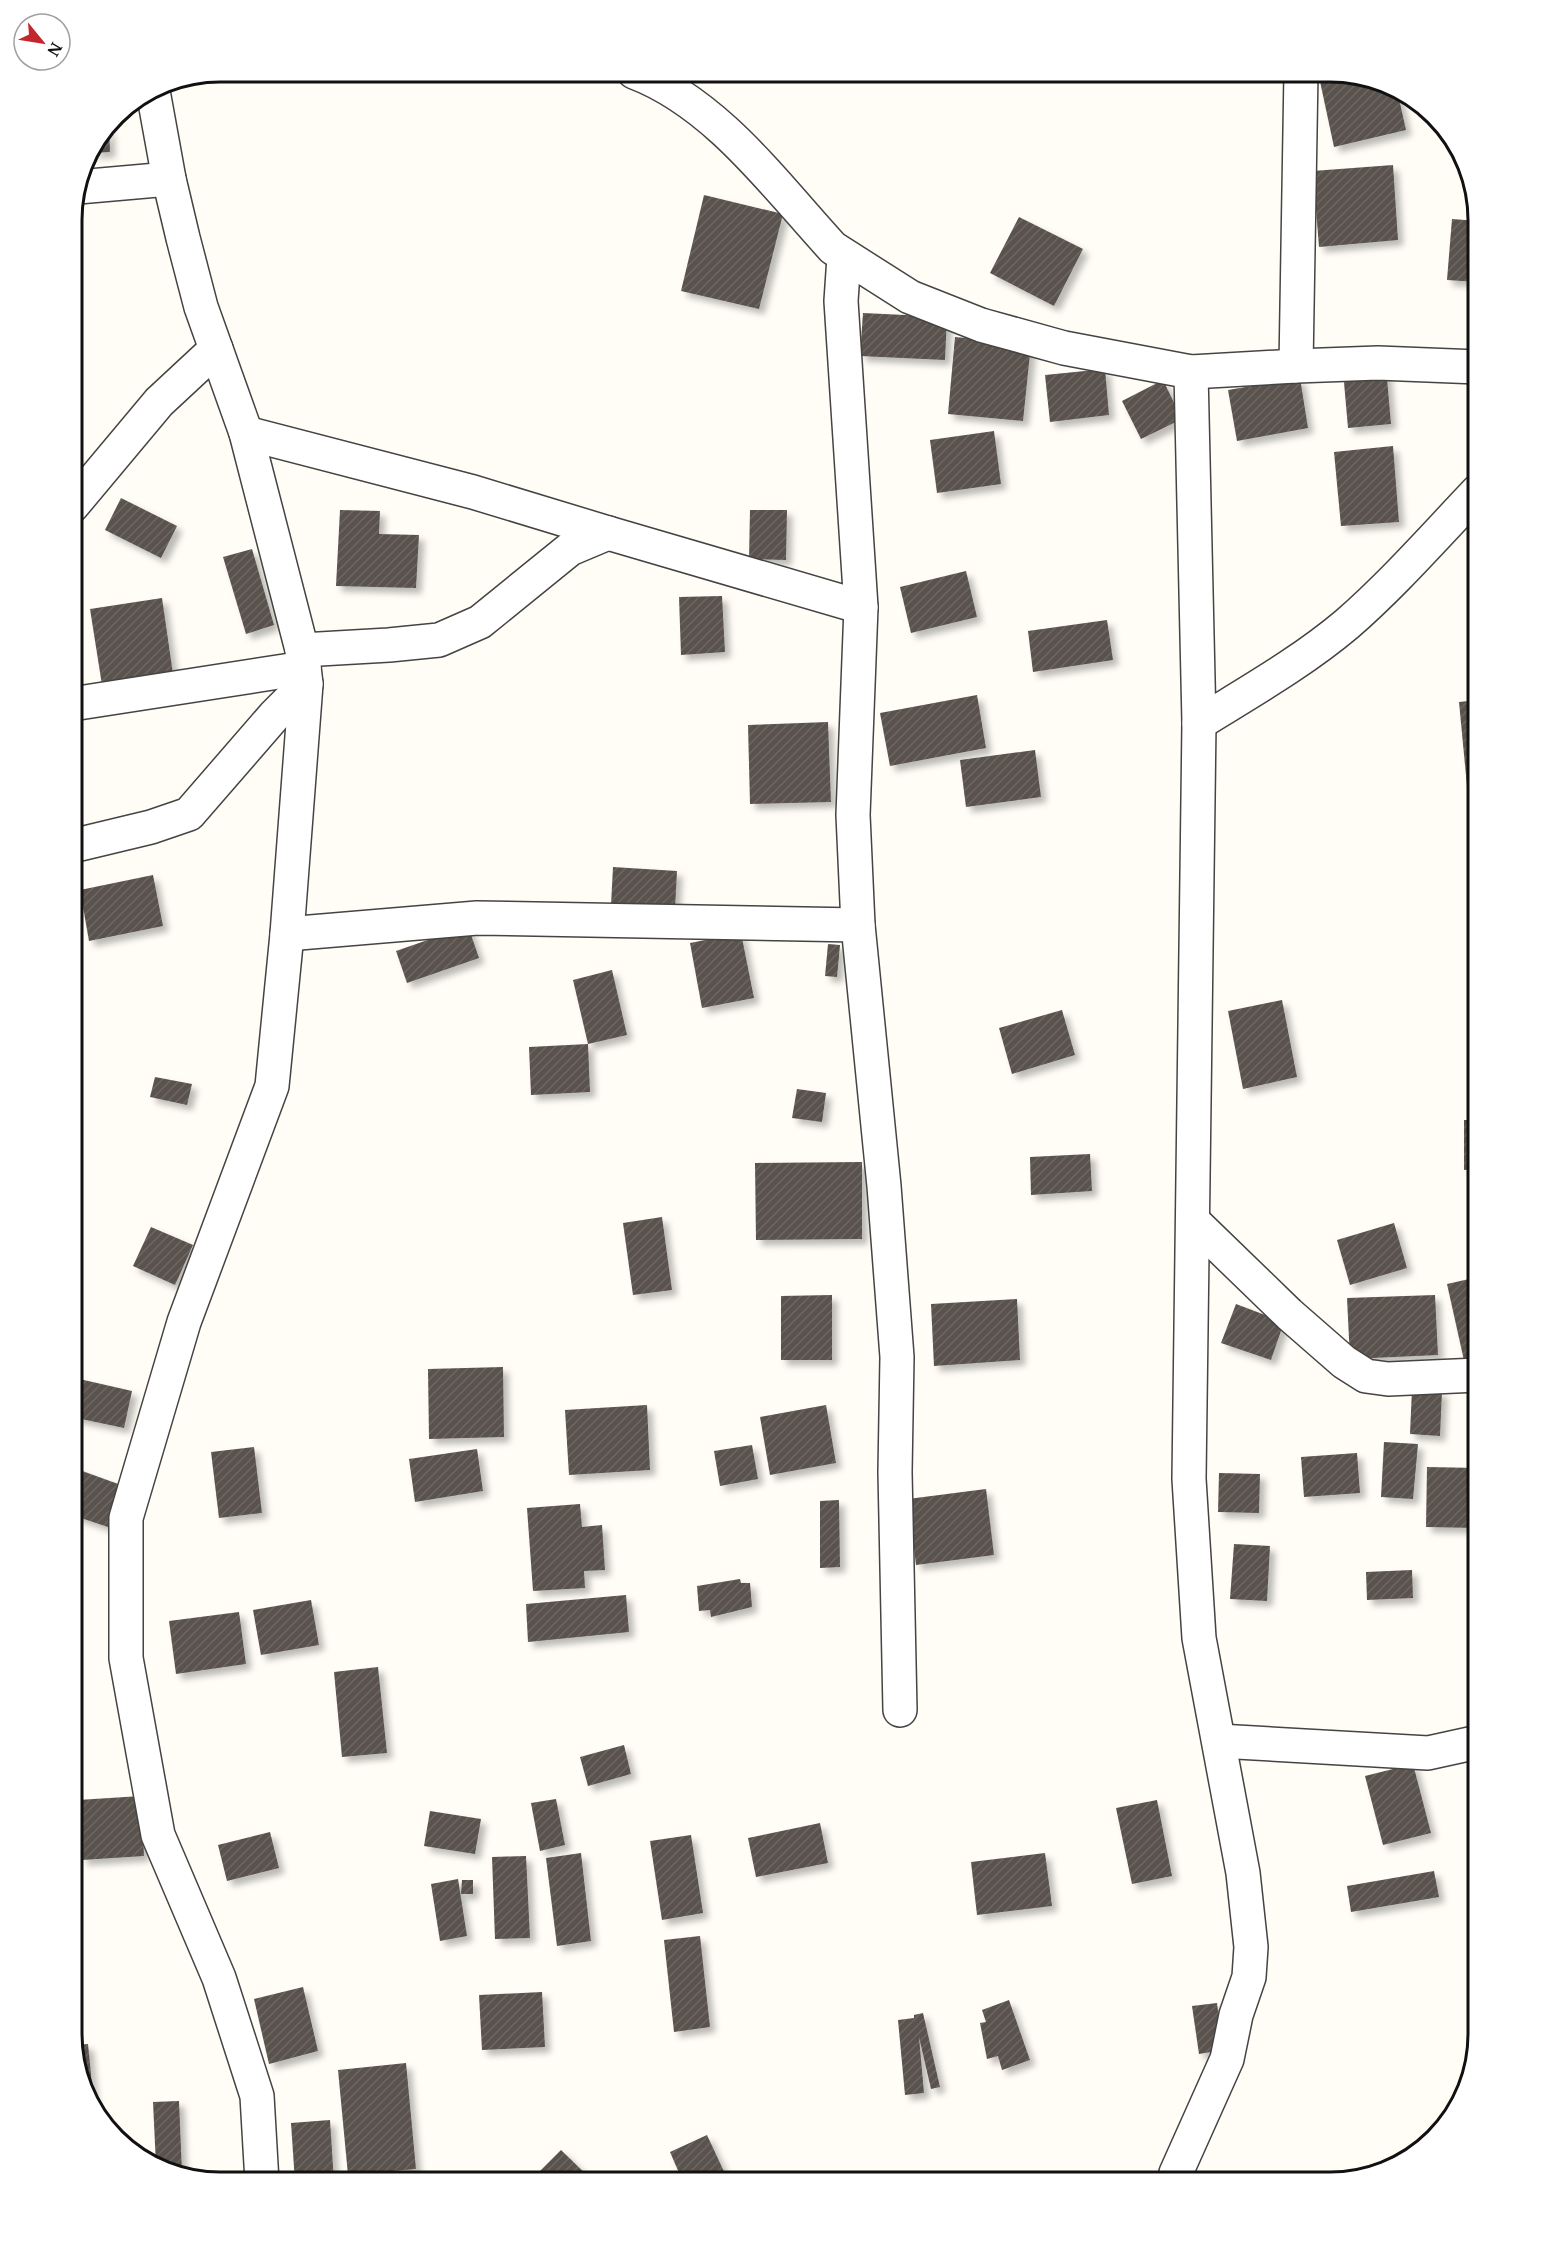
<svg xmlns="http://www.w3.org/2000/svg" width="1550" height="2254" font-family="'Noto Serif',serif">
  <defs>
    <pattern id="building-hatch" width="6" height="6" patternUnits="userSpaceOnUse" patternTransform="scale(1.5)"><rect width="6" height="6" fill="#5a524d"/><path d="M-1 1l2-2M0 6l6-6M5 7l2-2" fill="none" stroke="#6d6662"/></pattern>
    <filter id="shadow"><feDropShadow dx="5.5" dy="5.5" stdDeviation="3" flood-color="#0004"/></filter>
  </defs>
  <rect width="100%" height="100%" fill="#fffdf5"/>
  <g fill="url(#building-hatch)" filter="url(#shadow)">
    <polygon points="1318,72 1338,72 1397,90 1406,130 1334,147"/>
    <polygon points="109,126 110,152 91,153"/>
    <polygon points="1393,165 1398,240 1319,247 1313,171"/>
    <polygon points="704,195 783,214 759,309 681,291"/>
    <polygon points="1019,217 1083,249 1054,306 990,273"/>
    <polygon points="1452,219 1478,221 1478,282 1447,280"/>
    <polygon points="863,313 947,317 945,360 860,356"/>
    <polygon points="955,337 1031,344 1023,421 948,414"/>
    <polygon points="1386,367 1391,424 1348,428 1343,371"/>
    <polygon points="1105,369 1109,415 1050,422 1045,375"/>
    <polygon points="1300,378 1308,428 1237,441 1228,390"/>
    <polygon points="1163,380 1182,419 1141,439 1122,401"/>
    <polygon points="994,431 1001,484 937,493 930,440"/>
    <polygon points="1393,446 1399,522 1341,526 1334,452"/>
    <polygon points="121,498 177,526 161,558 105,530"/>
    <polygon points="340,510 380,511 379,534 419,535 416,588 336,586"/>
    <polygon points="750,510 787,510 786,560 749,559"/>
    <polygon points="252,549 274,625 246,634 223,557"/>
    <polygon points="966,571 977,617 911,633 900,587"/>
    <polygon points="722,596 725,652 681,655 679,597"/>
    <polygon points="162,598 173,674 102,685 90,609"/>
    <polygon points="1107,620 1113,660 1033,672 1028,631"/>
    <polygon points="977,695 986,748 890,766 880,713"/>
    <polygon points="1478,700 1478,785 1467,786 1459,702"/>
    <polygon points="828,722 831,802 750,804 748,725"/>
    <polygon points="1035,750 1041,797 966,807 960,760"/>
    <polygon points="613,867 677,871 675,909 611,905"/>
    <polygon points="153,875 163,926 89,941 80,890"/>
    <polygon points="468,926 479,958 407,983 396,951"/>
    <polygon points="741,933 754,998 702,1008 690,943"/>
    <polygon points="828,944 840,945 837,977 825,976"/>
    <polygon points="612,970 627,1035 588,1044 573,980"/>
    <polygon points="1282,1000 1297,1077 1243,1089 1228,1011"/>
    <polygon points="1062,1010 1075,1055 1012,1074 999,1028"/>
    <polygon points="588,1044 590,1092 531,1095 529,1047"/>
    <polygon points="155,1077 192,1084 187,1105 150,1097"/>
    <polygon points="797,1089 826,1093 822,1122 792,1118"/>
    <polygon points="1464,1120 1478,1120 1478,1169 1464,1170"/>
    <polygon points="1090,1154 1092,1191 1031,1195 1030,1157"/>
    <polygon points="862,1162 862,1239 756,1240 755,1163"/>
    <polygon points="662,1217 672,1290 633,1295 623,1223"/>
    <polygon points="1394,1223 1407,1268 1350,1285 1337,1240"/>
    <polygon points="151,1227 193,1245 175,1285 133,1266"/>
    <polygon points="1478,1277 1478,1362 1465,1365 1447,1284"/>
    <polygon points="832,1295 832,1360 781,1360 781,1296"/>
    <polygon points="1435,1295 1438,1355 1350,1359 1347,1298"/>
    <polygon points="1017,1299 1020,1360 934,1366 931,1304"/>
    <polygon points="1236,1304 1284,1322 1271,1360 1221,1343"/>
    <polygon points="503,1367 504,1437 429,1439 428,1369"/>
    <polygon points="75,1378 132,1391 124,1428 72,1417 72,1391"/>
    <polygon points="1412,1389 1442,1391 1440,1436 1410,1434"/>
    <polygon points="647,1405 650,1470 569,1475 565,1410"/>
    <polygon points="826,1405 836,1463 770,1475 760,1417"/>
    <polygon points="1384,1442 1418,1444 1413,1499 1381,1497"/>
    <polygon points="752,1445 758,1479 720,1486 714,1451"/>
    <polygon points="254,1447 262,1513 219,1518 211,1452"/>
    <polygon points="477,1449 483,1491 415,1502 409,1459"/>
    <polygon points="1357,1453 1360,1493 1304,1497 1301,1457"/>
    <polygon points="1427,1467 1478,1468 1478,1528 1426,1527"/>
    <polygon points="74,1468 132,1489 117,1530 72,1515"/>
    <polygon points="1219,1473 1260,1474 1259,1513 1218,1512"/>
    <polygon points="986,1489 994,1555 916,1565 908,1499"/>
    <polygon points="839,1500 840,1567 820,1568 820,1501"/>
    <polygon points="580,1504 582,1527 602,1525 605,1570 584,1571 585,1588 533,1591 527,1508"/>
    <polygon points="1234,1544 1270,1546 1267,1601 1230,1599"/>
    <polygon points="1412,1570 1413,1598 1367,1600 1366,1572"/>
    <polygon points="740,1579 741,1583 750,1583 752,1607 711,1617 710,1610 699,1611 697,1586"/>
    <polygon points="626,1595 629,1632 528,1642 526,1604"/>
    <polygon points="311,1600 319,1645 261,1655 253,1610"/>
    <polygon points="239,1612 246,1664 176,1674 169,1621"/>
    <polygon points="378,1667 387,1753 342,1757 334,1672"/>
    <polygon points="624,1745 631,1774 588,1786 580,1757"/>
    <polygon points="1413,1764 1431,1833 1383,1845 1365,1776"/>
    <polygon points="141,1796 144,1856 82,1860 78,1800"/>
    <polygon points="556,1799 565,1845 540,1851 531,1803"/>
    <polygon points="1157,1800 1172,1876 1132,1884 1116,1808"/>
    <polygon points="430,1811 481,1819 475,1854 424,1846"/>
    <polygon points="820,1823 828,1863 756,1877 748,1838"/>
    <polygon points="270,1832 279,1868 227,1881 218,1845"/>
    <polygon points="691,1835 703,1913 662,1920 650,1841"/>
    <polygon points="581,1853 591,1941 557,1946 546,1858"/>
    <polygon points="1045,1853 1052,1906 977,1915 971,1862"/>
    <polygon points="526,1856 530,1938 495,1939 492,1857"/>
    <polygon points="1434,1871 1439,1897 1351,1912 1347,1886"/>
    <polygon points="458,1879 467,1936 440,1941 431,1884"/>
    <polygon points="462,1880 473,1880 473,1894 461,1894"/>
    <polygon points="700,1936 710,2027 674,2032 664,1940"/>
    <polygon points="303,1987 318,2051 269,2064 254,1999"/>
    <polygon points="542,1992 545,2047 482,2050 479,1995"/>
    <polygon points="1009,2000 1030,2060 1002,2070 998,2056 987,2059 980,2023 986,2022 982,2010"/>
    <polygon points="1217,2003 1223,2050 1199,2054 1192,2006"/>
    <polygon points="923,2013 940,2087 931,2089 919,2037 924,2093 905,2095 898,2020 914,2018 914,2015"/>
    <polygon points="88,2044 94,2104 91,2105 75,2045"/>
    <polygon points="406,2063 416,2169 348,2175 338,2070"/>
    <polygon points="179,2101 182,2173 156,2165 153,2102"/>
    <polygon points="330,2120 334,2182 295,2182 291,2123"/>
    <polygon points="707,2135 727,2178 719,2182 683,2182 670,2152"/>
    <polygon points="561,2150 594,2182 529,2182"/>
  </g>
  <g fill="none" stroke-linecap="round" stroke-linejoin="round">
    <g stroke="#444" stroke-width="36">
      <g id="minor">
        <path d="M634,72C716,103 775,185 833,248L910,297L981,325L1064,348L1191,372L1296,366L1378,363L1478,367"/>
        <polyline points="153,91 169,179 183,238 201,307 246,433 302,650 306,684 287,934 272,1086 184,1322 126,1518 126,1658 158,1835 219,1978 257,2096 262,2182"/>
        <polyline points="78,187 169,179"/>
        <polyline points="844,257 841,301 861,607 853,815 858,925 884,1186 897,1357 895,1472 900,1710"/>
        <polyline points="1296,366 1301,72"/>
        <polyline points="246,433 473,492 608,533 861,607"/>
        <polyline points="72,506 159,402 216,349"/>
        <polyline points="302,650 389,645 439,640 480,622 570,549 608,533"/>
        <polyline points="72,704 304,668"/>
        <path d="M1199,723C1249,692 1302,662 1347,624C1394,583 1435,536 1478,491"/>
        <polyline points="72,846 151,827 189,814 274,716 306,684"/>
        <polyline points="287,934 477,918 858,925"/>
        <polyline points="1193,1221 1289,1314 1344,1362 1366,1376 1388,1379 1478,1375"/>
        <polyline points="1219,1741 1428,1753 1478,1742"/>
        <polyline points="1174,2182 1176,2173 1227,2059 1236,2015 1249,1977 1251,1947 1243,1873 1199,1638 1189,1479 1199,723 1191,372"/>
      </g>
    </g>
    <use href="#minor" stroke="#fff" stroke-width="33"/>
  </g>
  <path d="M0 0H1550V2254H0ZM220 82H1330A138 138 0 0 1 1468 220V2034A138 138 0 0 1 1330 2172H220A138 138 0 0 1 82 2034V220A138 138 0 0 1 220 82Z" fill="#fff" fill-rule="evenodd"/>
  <path fill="none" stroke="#111" stroke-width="3" d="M220 82H1330A138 138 0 0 1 1468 220V2034A138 138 0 0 1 1330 2172H220A138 138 0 0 1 82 2034V220A138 138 0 0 1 220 82Z"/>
  <g transform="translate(42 42) rotate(120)"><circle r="28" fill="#ffffff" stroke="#a0a0a0" stroke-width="1.5"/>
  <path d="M0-4.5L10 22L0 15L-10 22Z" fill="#c4262e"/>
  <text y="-9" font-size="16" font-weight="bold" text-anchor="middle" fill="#111111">N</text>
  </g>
</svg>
